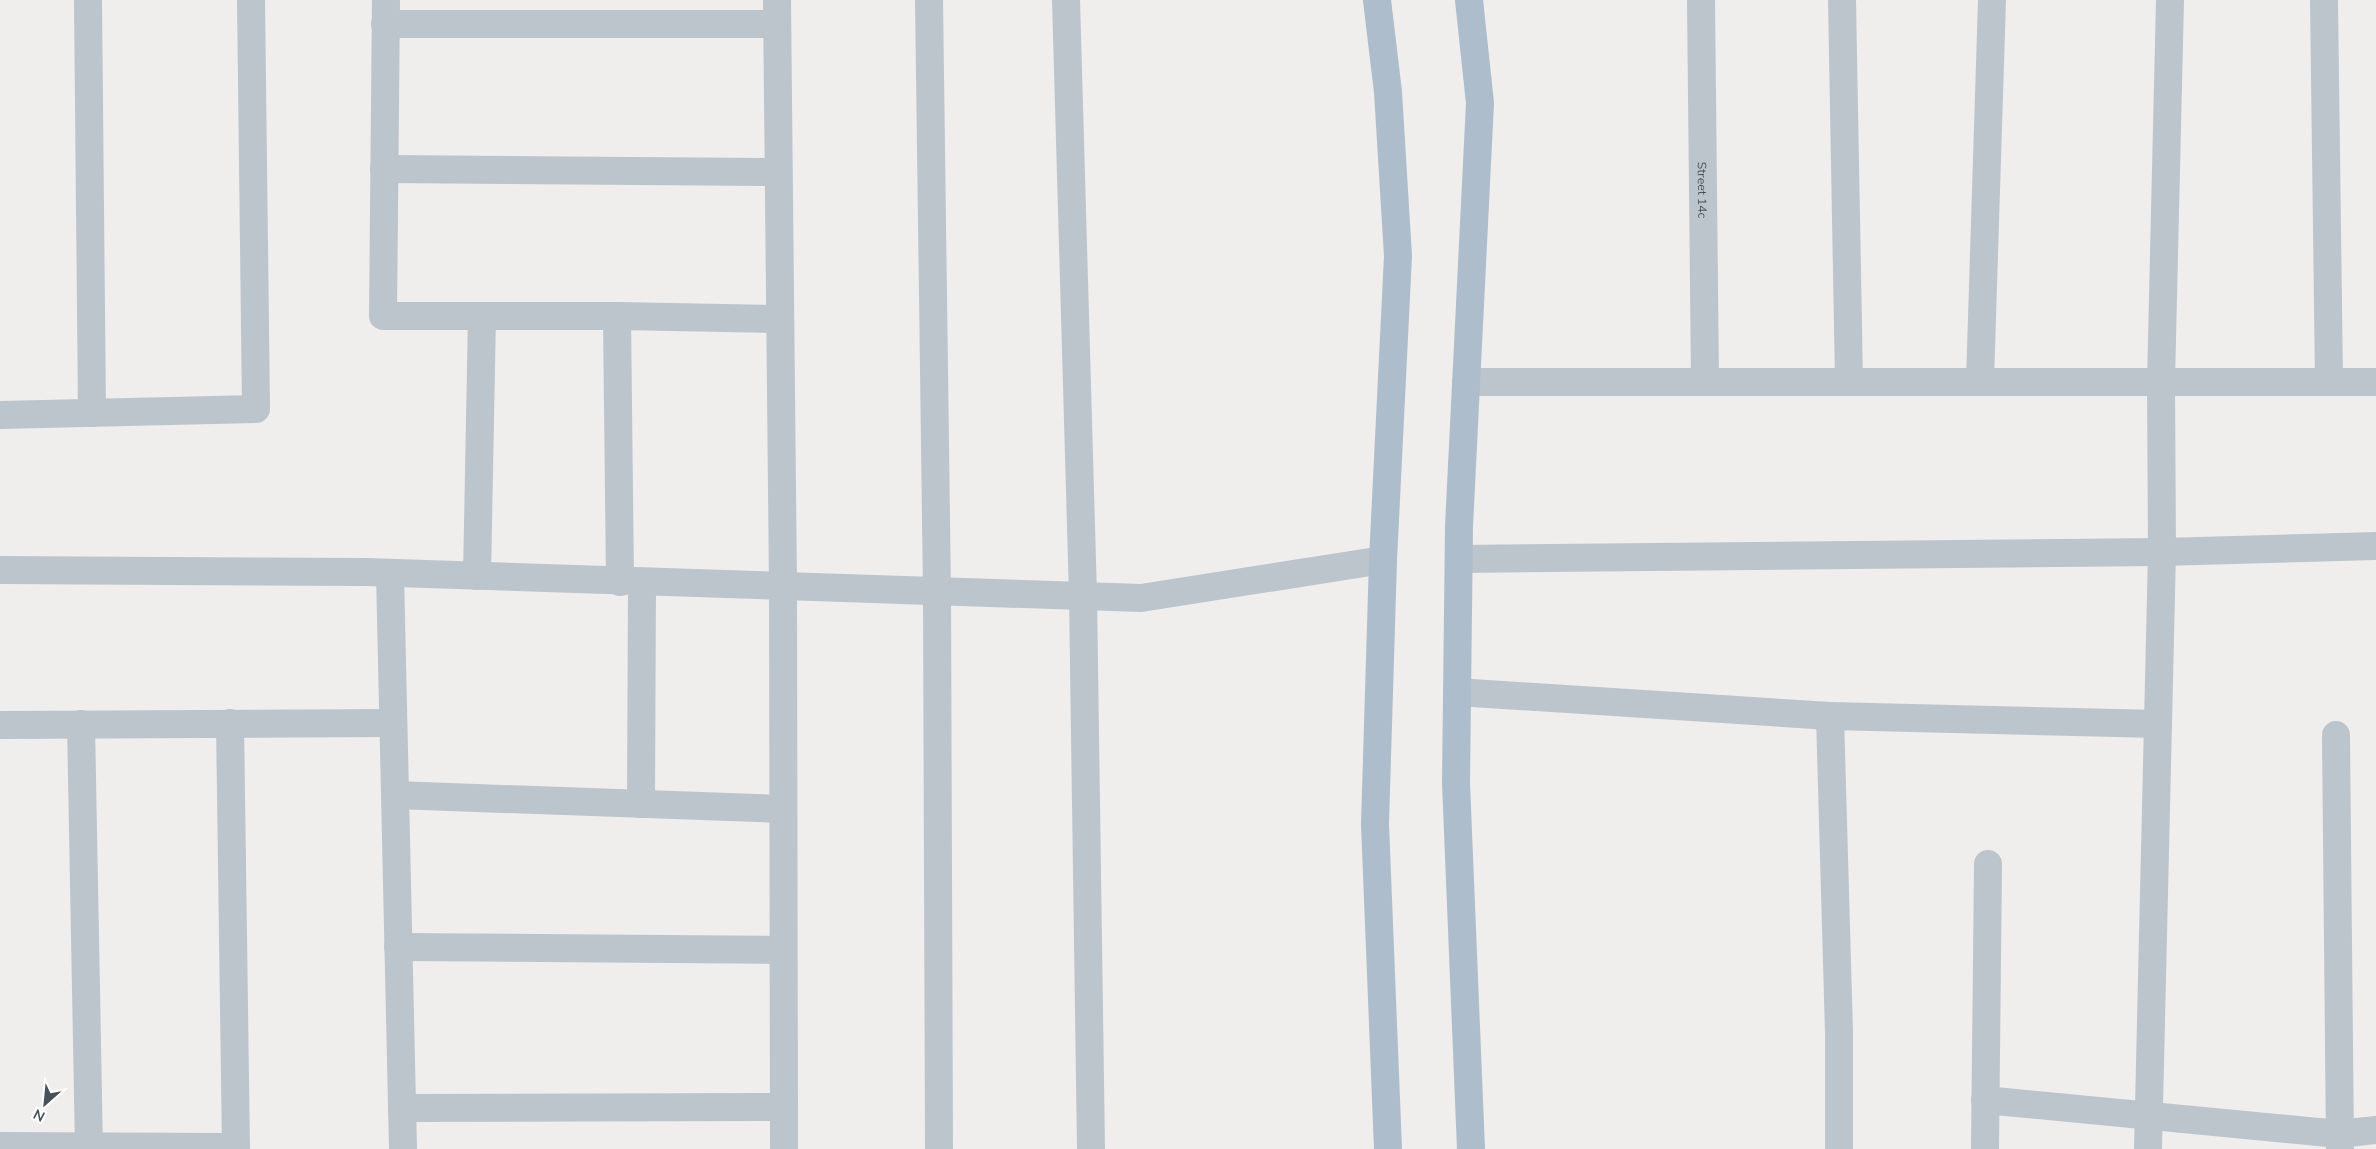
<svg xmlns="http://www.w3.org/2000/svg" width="2376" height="1149" font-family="Mulish,sans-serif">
  <rect width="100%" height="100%" fill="#f0eded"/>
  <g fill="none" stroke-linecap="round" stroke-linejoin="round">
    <g stroke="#bcc5cc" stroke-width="28">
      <polyline points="88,0 92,413"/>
      <polyline points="386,0 383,316 617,316 780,319"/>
      <polyline points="777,0 783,588 784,1149"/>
      <polyline points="929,0 937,592 939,1149"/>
      <polyline points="1066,0 1083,596 1091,1149"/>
      <path id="s1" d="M1701,0L1705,381"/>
      <polyline points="1842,0 1849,381"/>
      <polyline points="2324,0 2329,382"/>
      <polyline points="385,24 777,24"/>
      <polyline points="384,169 778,172"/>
      <polyline points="617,316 620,582"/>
      <polyline points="1980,381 1992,0"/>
      <polyline points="1466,382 2376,382"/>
      <polyline points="0,415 256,409 251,0"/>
      <polyline points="1459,559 2162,552 2376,546"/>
      <polyline points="0,570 366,572 1141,598 1383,560"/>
      <polyline points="390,573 403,1149"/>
      <polyline points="477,576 482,316"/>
      <polyline points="1457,692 1830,716 2158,724"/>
      <polyline points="1830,716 1839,1033 1839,1149"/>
      <polyline points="230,723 236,1149"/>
      <polyline points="81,724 89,1149"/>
      <polyline points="0,725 393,723"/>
      <polyline points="2336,735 2340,1149"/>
      <polyline points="395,795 783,809"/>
      <polyline points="641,804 642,583"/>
      <polyline points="398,947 783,950"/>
      <polyline points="1985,1100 2339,1134 2376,1130"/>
      <polyline points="402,1108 784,1107"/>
      <polyline points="0,1146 236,1147"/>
      <polyline points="1985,1149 1988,864"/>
      <polyline points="2148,1149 2162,552 2161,382 2170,0"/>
    </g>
    <g stroke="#aebdcb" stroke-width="28">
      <polyline points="1377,0 1388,92 1398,256 1383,560 1375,824 1388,1149"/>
      <polyline points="1469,0 1480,103 1459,526 1456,783 1471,1149"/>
    </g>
  </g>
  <g text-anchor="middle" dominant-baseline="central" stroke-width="4" stroke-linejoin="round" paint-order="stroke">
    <g font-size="12" fill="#46515a" stroke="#fff">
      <text stroke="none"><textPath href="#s1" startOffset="190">Street 14c</textPath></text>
    </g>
  </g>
  <g transform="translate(45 1104) rotate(207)" stroke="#ffffff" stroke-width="4" paint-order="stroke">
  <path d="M0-4L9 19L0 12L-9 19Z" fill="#46515a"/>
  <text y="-8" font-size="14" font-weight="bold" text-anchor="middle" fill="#46515a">N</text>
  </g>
</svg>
